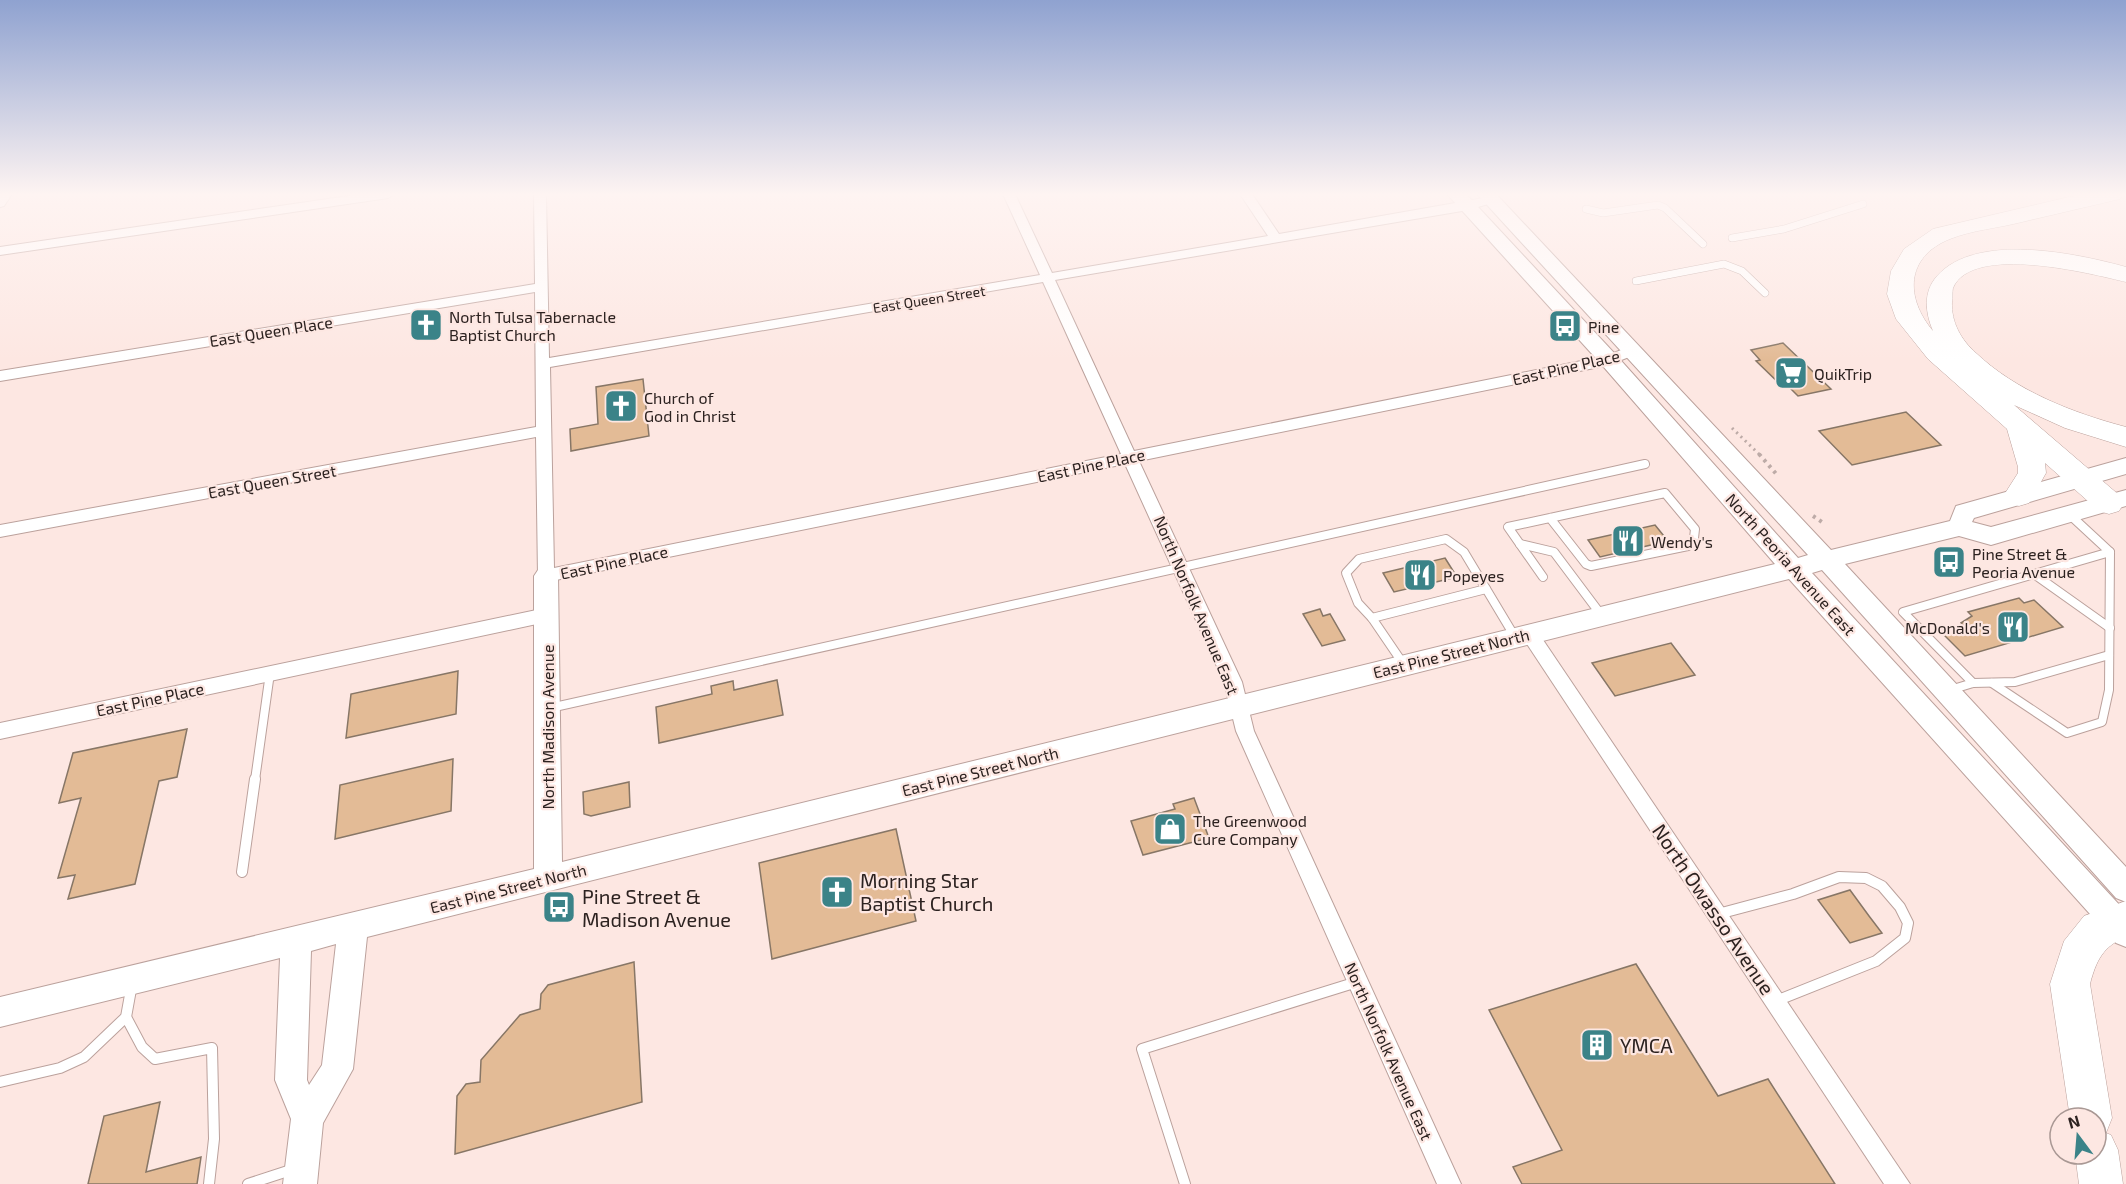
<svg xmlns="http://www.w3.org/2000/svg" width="2126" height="1184" font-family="'Exo 2',sans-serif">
  <rect width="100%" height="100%" fill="#fde7e2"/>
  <g fill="#e3bb96" stroke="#877666" stroke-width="1.5">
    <polygon points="1783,343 1831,389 1798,396 1788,386 1783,387 1756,361 1760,360 1751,350"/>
    <polygon points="643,379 649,436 571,451 570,429 598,424 596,387"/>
    <polygon points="1906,412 1941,445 1852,465 1819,431"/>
    <polygon points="1655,525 1668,541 1600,557 1588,540"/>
    <polygon points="1445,558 1457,577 1394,592 1383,573"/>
    <polygon points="2019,598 2024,603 2034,600 2063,627 1965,656 1942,633 1965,627 1961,623 1972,616 1968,612"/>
    <polygon points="1320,609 1323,616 1330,614 1345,640 1322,646 1303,614"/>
    <polygon points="1671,643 1695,675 1615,696 1592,663"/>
    <polygon points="458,671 456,714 346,738 351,694"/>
    <polygon points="777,680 783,715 659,743 656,707 712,694 711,686 733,681 734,690"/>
    <polygon points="187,729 177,777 159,781 135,884 68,899 75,875 58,878 81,798 59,803 73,753"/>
    <polygon points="453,759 451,811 335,839 340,785"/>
    <polygon points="629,782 630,807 591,816 584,814 583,792"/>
    <polygon points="1194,798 1209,838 1143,855 1131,821 1175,809 1173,804"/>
    <polygon points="896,829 916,921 772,959 759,863"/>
    <polygon points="1850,890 1869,916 1882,933 1850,943 1818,900"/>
    <polygon points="634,962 642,1102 455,1154 457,1096 466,1084 480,1082 481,1060 520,1015 540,1009 541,994 548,985"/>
    <polygon points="1636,964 1718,1096 1768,1079 1835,1184 1522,1184 1513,1167 1562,1150 1489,1010"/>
    <polygon points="160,1102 146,1172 201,1157 197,1184 88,1184 104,1116"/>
  </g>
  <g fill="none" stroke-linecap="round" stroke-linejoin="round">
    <g stroke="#bba19c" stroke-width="8">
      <g id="lane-far2">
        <polyline points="1586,209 1603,213 1658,205 1665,208 1703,244"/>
        <polyline points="1732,238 1784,229 1863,204"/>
        <polyline points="1636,281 1724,264 1742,271 1765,293"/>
      </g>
    </g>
    <g stroke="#bba19c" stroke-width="10">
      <g id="lane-far1">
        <polyline points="1520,544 1554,552 1602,616"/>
        <polyline points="2034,574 2110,628"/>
        <polyline points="1543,577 1508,527 1665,493 1695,529 1694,538 1688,546 1591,566 1586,564 1550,518"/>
        <polyline points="1372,618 1486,589"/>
        <polyline points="1404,665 1372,618 1358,603 1346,573 1359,559 1446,539 1464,552 1515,637"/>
        <polyline points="1973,683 1903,612 2110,552"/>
        <polyline points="1992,683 2067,733 2102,722 2109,690 2110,552 2069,514"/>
        <polyline points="1950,690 1973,683 2015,682 2109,655"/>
        <polyline points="550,708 1645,464"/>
        <polyline points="255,780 270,673"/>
      </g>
    </g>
    <g stroke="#bba19c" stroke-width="12">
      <g id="lane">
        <polyline points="242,872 255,779"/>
        <polyline points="1718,914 1793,894 1839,877 1866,878 1882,886 1900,907 1908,923 1905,938 1876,961 1776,1001"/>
        <polyline points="126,1017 142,1047 155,1059 212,1048 214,1139 209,1184"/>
        <polyline points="0,1082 60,1068 84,1057 126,1017 132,984"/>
        <polyline points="248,1184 294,1169"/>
        <polyline points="1185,1184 1142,1049 1357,982"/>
      </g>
    </g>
    <g stroke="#bba19c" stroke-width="2">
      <g id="street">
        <polygon points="0,194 12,194 4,206 0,207"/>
        <polygon points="362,194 394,194 388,198 0,255 0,247"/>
        <path d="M534,194H546L549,358L1040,275L1003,194H1015L1052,273L1268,236L1240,194H1252L1279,234L1495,196V202L1468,210L1055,280L1134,451L1606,356L1629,347H1639V353L1609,365L1139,461L1242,682L1254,731L1461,1184H1437L1236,731L1224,682L1125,464L546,582L538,576L536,437L0,537V525L536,427L535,292L0,381V371L535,284ZM1043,282L1121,454L554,568L550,367Z"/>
        <polygon points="546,608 552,610 554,615 552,620 546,622 0,739 0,723"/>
        <polygon points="1529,626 1535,628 1910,1184 1884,1184 1523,638 1521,633 1523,628"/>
      </g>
    </g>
    <g stroke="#bba19c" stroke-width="2">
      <path id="secondary" d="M1447,194H1466L1616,355L1798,558L1808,555L1477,194H1496L1831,550L1950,521L1956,506L2126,458V474L1974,518L1972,522L1991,527L2126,490V506L1991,545L1959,536L1845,564L2126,867V902L2116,898L1822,570L1812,573L2126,912V947L2116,943L1789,579L367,937L353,1069L323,1123L317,1184H283L291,1119L275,1080L280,958L0,1027V997L534,869V576L538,570L546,567L554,570L558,576L562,862L1775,564L1602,365ZM336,944L322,1065L309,1085L307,1080L311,951Z"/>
    </g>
    <g stroke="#bba19c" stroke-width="1">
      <g id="highway">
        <path d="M2082,194H2123L2120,199C2087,207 2055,214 2022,222C1999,228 1972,230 1950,239C1905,257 1905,298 1933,331C1925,312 1923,292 1937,276C1976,232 2076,253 2126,267V282C2092,274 1972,243 1953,288C1952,292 1953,298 1952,302C1951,322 1961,340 1976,353C2016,391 2073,413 2126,427V447L2065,428L2014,405L2119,495L2124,503L2119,511L2109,514L2099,511L2045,463L2046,473L2029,503L2019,506L2009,503L2004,495L2018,473V467L2007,429L1928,359L1896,319L1887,294L1891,271L1904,249L1933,229Z"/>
        <path d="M2126,901V937C2103,946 2096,961 2090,984L2112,1118L2106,1133L2111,1135L2118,1150L2123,1184H2079L2075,1154H2096V1118H2070L2050,984L2064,941L2084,916Z"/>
      </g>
    </g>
    <polyline stroke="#bdaba7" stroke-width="3" stroke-dasharray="2 4" stroke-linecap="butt" points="1732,428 1760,455"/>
    <g stroke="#bdaba7" stroke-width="4" stroke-dasharray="3 4.5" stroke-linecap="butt">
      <polyline points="1759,454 1778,476"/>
      <polyline points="1813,516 1822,522"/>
    </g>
    <use href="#lane-far2" stroke="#fff" stroke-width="7"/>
    <use href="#lane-far1" stroke="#fff" stroke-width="8"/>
    <use href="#lane" stroke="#fff" stroke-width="10"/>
    <use href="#street" fill="#fff" fill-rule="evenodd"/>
    <use href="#secondary" fill="#fff" fill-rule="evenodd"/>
    <use href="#highway" fill="#fff" fill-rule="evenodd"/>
  </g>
  <linearGradient id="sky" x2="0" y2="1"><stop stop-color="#8fa2d0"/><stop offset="0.54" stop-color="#fef4f2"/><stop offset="1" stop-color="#fef4f2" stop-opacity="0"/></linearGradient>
  <rect width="2126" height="360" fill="url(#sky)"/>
  <defs>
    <g id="church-square" transform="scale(1.725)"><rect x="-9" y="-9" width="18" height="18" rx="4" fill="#3b8388" stroke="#fde7e2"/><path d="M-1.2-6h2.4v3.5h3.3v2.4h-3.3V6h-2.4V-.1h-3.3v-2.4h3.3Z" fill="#fff"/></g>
    <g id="bus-square" transform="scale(1.725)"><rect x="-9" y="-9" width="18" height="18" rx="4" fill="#3b8388" stroke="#fde7e2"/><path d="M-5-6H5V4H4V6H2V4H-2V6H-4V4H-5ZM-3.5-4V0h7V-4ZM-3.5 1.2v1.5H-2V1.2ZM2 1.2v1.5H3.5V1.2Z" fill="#fff"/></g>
    <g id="supermarket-square" transform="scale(1.725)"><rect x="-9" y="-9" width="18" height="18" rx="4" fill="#3b8388" stroke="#fde7e2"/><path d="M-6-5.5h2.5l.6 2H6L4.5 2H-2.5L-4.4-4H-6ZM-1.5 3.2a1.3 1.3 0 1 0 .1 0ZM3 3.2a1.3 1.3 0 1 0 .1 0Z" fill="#fff"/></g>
    <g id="restaurant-square" transform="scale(1.725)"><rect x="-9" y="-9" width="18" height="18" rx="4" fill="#3b8388" stroke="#fde7e2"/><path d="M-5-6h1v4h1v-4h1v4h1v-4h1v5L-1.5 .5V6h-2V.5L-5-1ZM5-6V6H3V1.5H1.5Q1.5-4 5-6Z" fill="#fff"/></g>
    <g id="shop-square" transform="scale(1.725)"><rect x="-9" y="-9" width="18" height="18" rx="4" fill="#3b8388" stroke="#fde7e2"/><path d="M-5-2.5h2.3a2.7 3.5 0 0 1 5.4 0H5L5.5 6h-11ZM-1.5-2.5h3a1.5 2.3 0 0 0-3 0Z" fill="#fff"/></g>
    <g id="building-square" transform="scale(1.725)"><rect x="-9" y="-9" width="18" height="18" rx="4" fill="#3b8388" stroke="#fde7e2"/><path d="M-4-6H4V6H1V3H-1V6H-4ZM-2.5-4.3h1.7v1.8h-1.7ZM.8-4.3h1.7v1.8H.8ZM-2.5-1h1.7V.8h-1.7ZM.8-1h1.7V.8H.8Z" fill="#fff"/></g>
  </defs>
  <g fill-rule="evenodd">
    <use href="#church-square" x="426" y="325"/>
    <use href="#bus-square" x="1565" y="326"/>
    <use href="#supermarket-square" x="1791" y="373"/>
    <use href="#church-square" x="621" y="406"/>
    <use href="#restaurant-square" x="1628" y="541"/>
    <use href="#bus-square" x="1949" y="562"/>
    <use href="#restaurant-square" x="1420" y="575"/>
    <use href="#restaurant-square" x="2013" y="627"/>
    <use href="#shop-square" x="1170" y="829"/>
    <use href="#church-square" x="837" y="892"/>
    <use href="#bus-square" x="559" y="907"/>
    <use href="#building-square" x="1597" y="1045"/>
  </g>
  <g text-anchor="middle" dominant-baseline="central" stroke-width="4.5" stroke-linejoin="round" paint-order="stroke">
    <g font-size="14" fill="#2c2220" stroke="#fde7e2">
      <text transform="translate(929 299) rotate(-9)">East Queen Street</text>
    </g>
    <g font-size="16" fill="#2c2220" stroke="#fde7e2" text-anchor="start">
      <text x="449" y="316">North Tulsa Tabernacle<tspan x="449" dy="18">Baptist Church</tspan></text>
      <text x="1588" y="326">Pine</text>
      <text x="1814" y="373">QuikTrip</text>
      <text x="644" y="397">Church of<tspan x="644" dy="18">God in Christ</tspan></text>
      <text x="1651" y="541">Wendy's</text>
      <text x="1972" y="553">Pine Street &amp;<tspan x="1972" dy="18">Peoria Avenue</tspan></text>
      <text x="1443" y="575">Popeyes</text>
      <text x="1990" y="627" text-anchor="end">McDonald's</text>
      <text x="1193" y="820">The Greenwood<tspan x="1193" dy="18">Cure Company</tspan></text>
    </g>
    <g font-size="16" fill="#2c2220" stroke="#fde7e2">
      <text transform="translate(271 331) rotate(-9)">East Queen Place</text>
      <text transform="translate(1566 367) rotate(-13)">East Pine Place</text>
      <text transform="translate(1091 465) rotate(-12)">East Pine Place</text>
      <text transform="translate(272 481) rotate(-10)">East Queen Street</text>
      <text transform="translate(614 562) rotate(-12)">East Pine Place</text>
      <text transform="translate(1791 564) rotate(48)">North Peoria Avenue East</text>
      <text transform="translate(1197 605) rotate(67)">North Norfolk Avenue East</text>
      <text transform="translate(1451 653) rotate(-14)">East Pine Street North</text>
      <text transform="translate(150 699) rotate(-12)">East Pine Place</text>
      <text transform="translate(547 727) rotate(-90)">North Madison Avenue</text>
      <text transform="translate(980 771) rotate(-14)">East Pine Street North</text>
      <text transform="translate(508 888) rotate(-14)">East Pine Street North</text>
      <text transform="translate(1389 1051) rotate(66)">North Norfolk Avenue East</text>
    </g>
    <g font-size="20" fill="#2c2220" stroke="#fde7e2" text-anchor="start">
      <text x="860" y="880">Morning Star<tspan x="860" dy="23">Baptist Church</tspan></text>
      <text x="582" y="896">Pine Street &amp;<tspan x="582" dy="23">Madison Avenue</tspan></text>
      <text x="1620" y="1045">YMCA</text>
    </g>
    <g font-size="20" fill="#2c2220" stroke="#fde7e2">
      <text transform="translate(1714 909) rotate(56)">North Owasso Avenue</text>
    </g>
  </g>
  <g transform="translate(2078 1136) rotate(344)"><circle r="28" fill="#fde7e2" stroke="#a99894" stroke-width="1.5"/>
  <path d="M0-4.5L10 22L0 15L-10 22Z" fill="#3b8388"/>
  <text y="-9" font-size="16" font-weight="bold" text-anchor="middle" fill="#2c2220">N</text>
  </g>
</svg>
